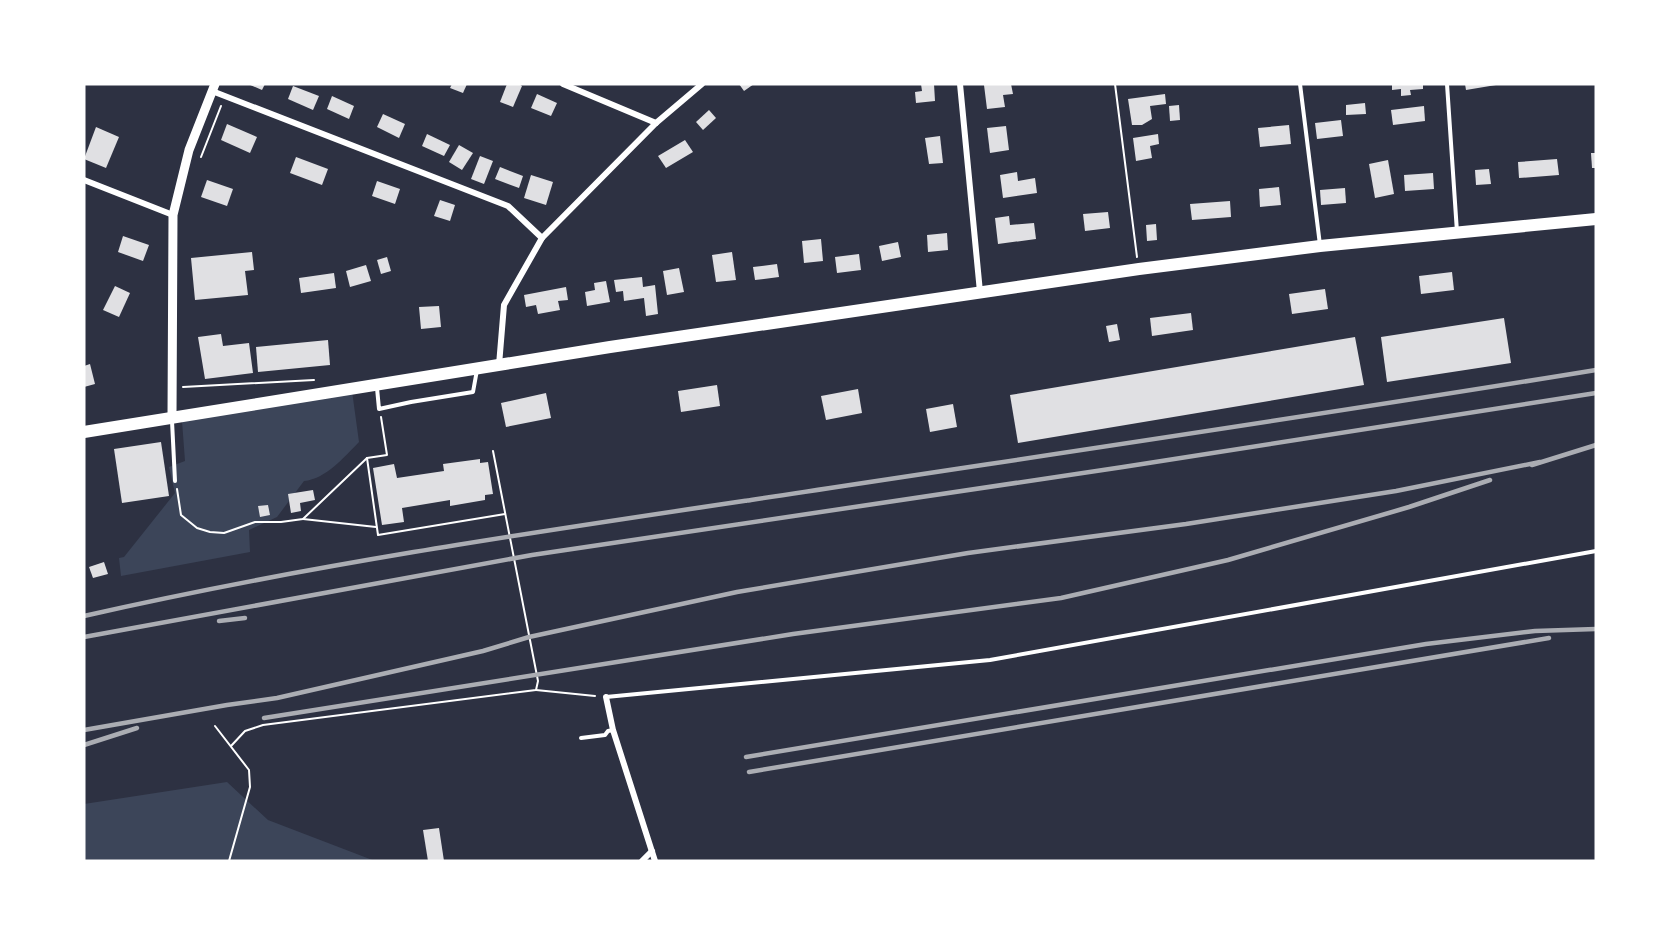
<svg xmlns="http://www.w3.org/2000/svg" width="1680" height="945" font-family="'Open Sans',sans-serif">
  <rect width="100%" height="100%" fill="#2d3142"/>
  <g fill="#3c4559">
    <path d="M352,391L359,442C344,457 326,479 304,481L277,517L249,530L250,552L121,576L119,558L124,557L175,493L169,467L185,461L182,421Z"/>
    <polygon points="227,782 268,820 375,861 84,861 84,804"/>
  </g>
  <g fill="#e0e0e3">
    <polygon points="248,84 265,84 262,90"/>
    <polygon points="452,84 467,84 463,93 450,88"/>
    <polygon points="507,84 519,84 522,86 513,107 500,102"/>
    <polygon points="739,84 754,84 744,91"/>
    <polygon points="921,84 934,84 935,101 916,103 915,92 922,91"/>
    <polygon points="993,84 1011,84 1013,94 1003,95 1005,107 987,109 984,85"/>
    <polygon points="1392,84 1423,84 1423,89 1410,90 1411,95 1401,96 1401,89 1392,90"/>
    <polygon points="1465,84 1495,84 1496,85 1466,90"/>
    <polygon points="293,86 319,96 313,110 288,99"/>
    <polygon points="537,94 557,103 551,116 531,108"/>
    <polygon points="1165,94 1166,104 1150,106 1152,119 1142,125 1132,125 1128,99"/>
    <polygon points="332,96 354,106 349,119 327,109"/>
    <polygon points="1365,103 1366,114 1346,115 1346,105"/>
    <polygon points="1179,105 1180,120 1170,121 1169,106"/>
    <polygon points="1424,106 1425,121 1393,125 1391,110"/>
    <polygon points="709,110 716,118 703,130 696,122"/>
    <polygon points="383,114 405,124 399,138 377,127"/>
    <polygon points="1341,120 1343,136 1317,139 1315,123"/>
    <polygon points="227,124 257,137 250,153 221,140"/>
    <polygon points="1289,125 1291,144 1260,147 1258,128"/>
    <polygon points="1006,126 1009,150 990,153 987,128"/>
    <polygon points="96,127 119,137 106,168 84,159"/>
    <polygon points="427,134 450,145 444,156 422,146"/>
    <polygon points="1158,134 1159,144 1150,146 1152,158 1136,161 1133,138"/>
    <polygon points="940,136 943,163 929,164 925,138"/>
    <polygon points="685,140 693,152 666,168 658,156"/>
    <polygon points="459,145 473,153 462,170 449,162"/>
    <polygon points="1591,153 1596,153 1596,168 1592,168"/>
    <polygon points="480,156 493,161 484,184 471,179"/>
    <polygon points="296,157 328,169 322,185 290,173"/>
    <polygon points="1557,159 1559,175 1519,178 1518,162"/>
    <polygon points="1388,160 1394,194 1375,198 1369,164"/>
    <polygon points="500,167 523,176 519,188 495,179"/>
    <polygon points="1489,169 1491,184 1476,185 1475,170"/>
    <polygon points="1017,172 1018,181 1035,178 1037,193 1003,198 1000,175"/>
    <polygon points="1433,173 1434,189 1405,191 1404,175"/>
    <polygon points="531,175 553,182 546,205 524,198"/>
    <polygon points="207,180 233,189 227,206 201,197"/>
    <polygon points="377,181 400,189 395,204 372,196"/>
    <polygon points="1279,187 1281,205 1260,207 1259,189"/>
    <polygon points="1345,188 1346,203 1321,205 1320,190"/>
    <polygon points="440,200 455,205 450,221 434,216"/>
    <polygon points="1230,201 1231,217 1192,220 1190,204"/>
    <polygon points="1108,212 1110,228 1085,231 1083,214"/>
    <polygon points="1009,216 1010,225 1034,223 1036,239 998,244 995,218"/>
    <polygon points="1156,224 1157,240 1147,241 1146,225"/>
    <polygon points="947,233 948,250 928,252 927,235"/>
    <polygon points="123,236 149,245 143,261 118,252"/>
    <polygon points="821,239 823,261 804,263 802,241"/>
    <polygon points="898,242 901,257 882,261 879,246"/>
    <polygon points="252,252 254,270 245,271 248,295 195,300 191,258"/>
    <polygon points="732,252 736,280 716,282 712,255"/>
    <polygon points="859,254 861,270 837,273 835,257"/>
    <polygon points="387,257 391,271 381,274 377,260"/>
    <polygon points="777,264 779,277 755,280 753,267"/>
    <polygon points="366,265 371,281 350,287 346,271"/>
    <polygon points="679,268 684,292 667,295 663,271"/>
    <polygon points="1452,272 1454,290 1421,294 1419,276"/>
    <polygon points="334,273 336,288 301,293 299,278"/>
    <polygon points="642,277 643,287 655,285 658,314 646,316 644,298 624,301 623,291 616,292 614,280"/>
    <polygon points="606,281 610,302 587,306 585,292 595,290 594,283"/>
    <polygon points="115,286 130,293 119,317 103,310"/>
    <polygon points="566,287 568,300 558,301 560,310 538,314 536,305 526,307 524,295"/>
    <polygon points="1325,289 1328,309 1292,314 1289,294"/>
    <polygon points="439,306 441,327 421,329 419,307"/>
    <polygon points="1191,313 1193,330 1152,336 1150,318"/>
    <polygon points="1504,318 1511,363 1387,382 1381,337"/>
    <polygon points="1117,324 1120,340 1109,342 1106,326"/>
    <polygon points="221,334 223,346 249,343 253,373 205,379 198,337"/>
    <polygon points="1355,337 1364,385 1018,443 1010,395"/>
    <polygon points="328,340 330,365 258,372 256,347"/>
    <polygon points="90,364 95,384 84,387 84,366"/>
    <polygon points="717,385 720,406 681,412 678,391"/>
    <polygon points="858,389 862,413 826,420 821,396"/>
    <polygon points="546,393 551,418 506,427 501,403"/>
    <polygon points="953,404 957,427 930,432 926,409"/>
    <polygon points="161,442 169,496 122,503 114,449"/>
    <polygon points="480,459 480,463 488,462 493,494 485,495 485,500 450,506 450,500 402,508 404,522 382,525 373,468 394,464 397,478 444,471 443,464"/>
    <polygon points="313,490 315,500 300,503 301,511 291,513 288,494"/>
    <polygon points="268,505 270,515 260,517 258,506"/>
    <polygon points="104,562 108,574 93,578 89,567"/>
    <polygon points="439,828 444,861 428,861 423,830"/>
  </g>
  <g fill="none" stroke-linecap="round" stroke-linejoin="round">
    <g stroke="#fff" stroke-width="2">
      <polyline points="1115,84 1137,257"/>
      <polyline points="201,157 221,106"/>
      <polyline points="183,387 314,380"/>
      <polyline points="367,458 378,535 505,514"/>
      <polyline points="177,489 181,515 197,528 210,532 224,533 255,522 281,522 303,519 367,458 387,455 381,417"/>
      <polyline points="303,519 376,527"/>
      <polyline points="536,690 595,696"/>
      <polyline points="215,726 249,770 250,787 229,861"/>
      <polyline points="231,746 245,731 263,725 536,690 538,681 493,451"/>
    </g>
    <g stroke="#fff" stroke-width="4">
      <polyline points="1300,84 1320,245"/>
      <polyline points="1447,84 1457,232"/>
      <polyline points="377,388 379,409 411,402 473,392 477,370"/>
      <polyline points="172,421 175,481"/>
      <polyline points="606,697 990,660 1596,551"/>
      <polyline points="581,738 605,735 608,731 613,730"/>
    </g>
    <g stroke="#fff" stroke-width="6">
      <polyline points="563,84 656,123"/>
      <polyline points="960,84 980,292"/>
      <polyline points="212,91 508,206 542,238"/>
      <polyline points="84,180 173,215"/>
      <polyline points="499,365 504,305 542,238 656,123 702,84"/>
      <polyline points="606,697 613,730 655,861"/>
      <polyline points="642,861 652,851"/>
    </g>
    <polyline stroke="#fff" stroke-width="9" points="172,417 173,215 189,150 215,84"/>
    <polyline stroke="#fff" stroke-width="12" points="84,432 610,347 1139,269 1320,246 1596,219"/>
    <g stroke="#abadb3" stroke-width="4.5">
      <polyline points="1532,465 1596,445"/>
      <path d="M84,616C304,566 528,533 751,500C1033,457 1315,416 1596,370"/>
      <polyline points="219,621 245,618"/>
      <polyline points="84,637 532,555 1123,467 1596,393"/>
      <polyline points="264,718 793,634 1061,598 1228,560 1409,507 1490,480"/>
      <polyline points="84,730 227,705 277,698 483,651 529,637 737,592 968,553 1186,524 1396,491 1540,462"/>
      <polyline points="84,745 137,728"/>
      <polyline points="746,757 1426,644 1535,631 1596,629"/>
      <polyline points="749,772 1549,638"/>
    </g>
  </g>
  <rect width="1680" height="945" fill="none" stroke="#ffffff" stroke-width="171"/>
</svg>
